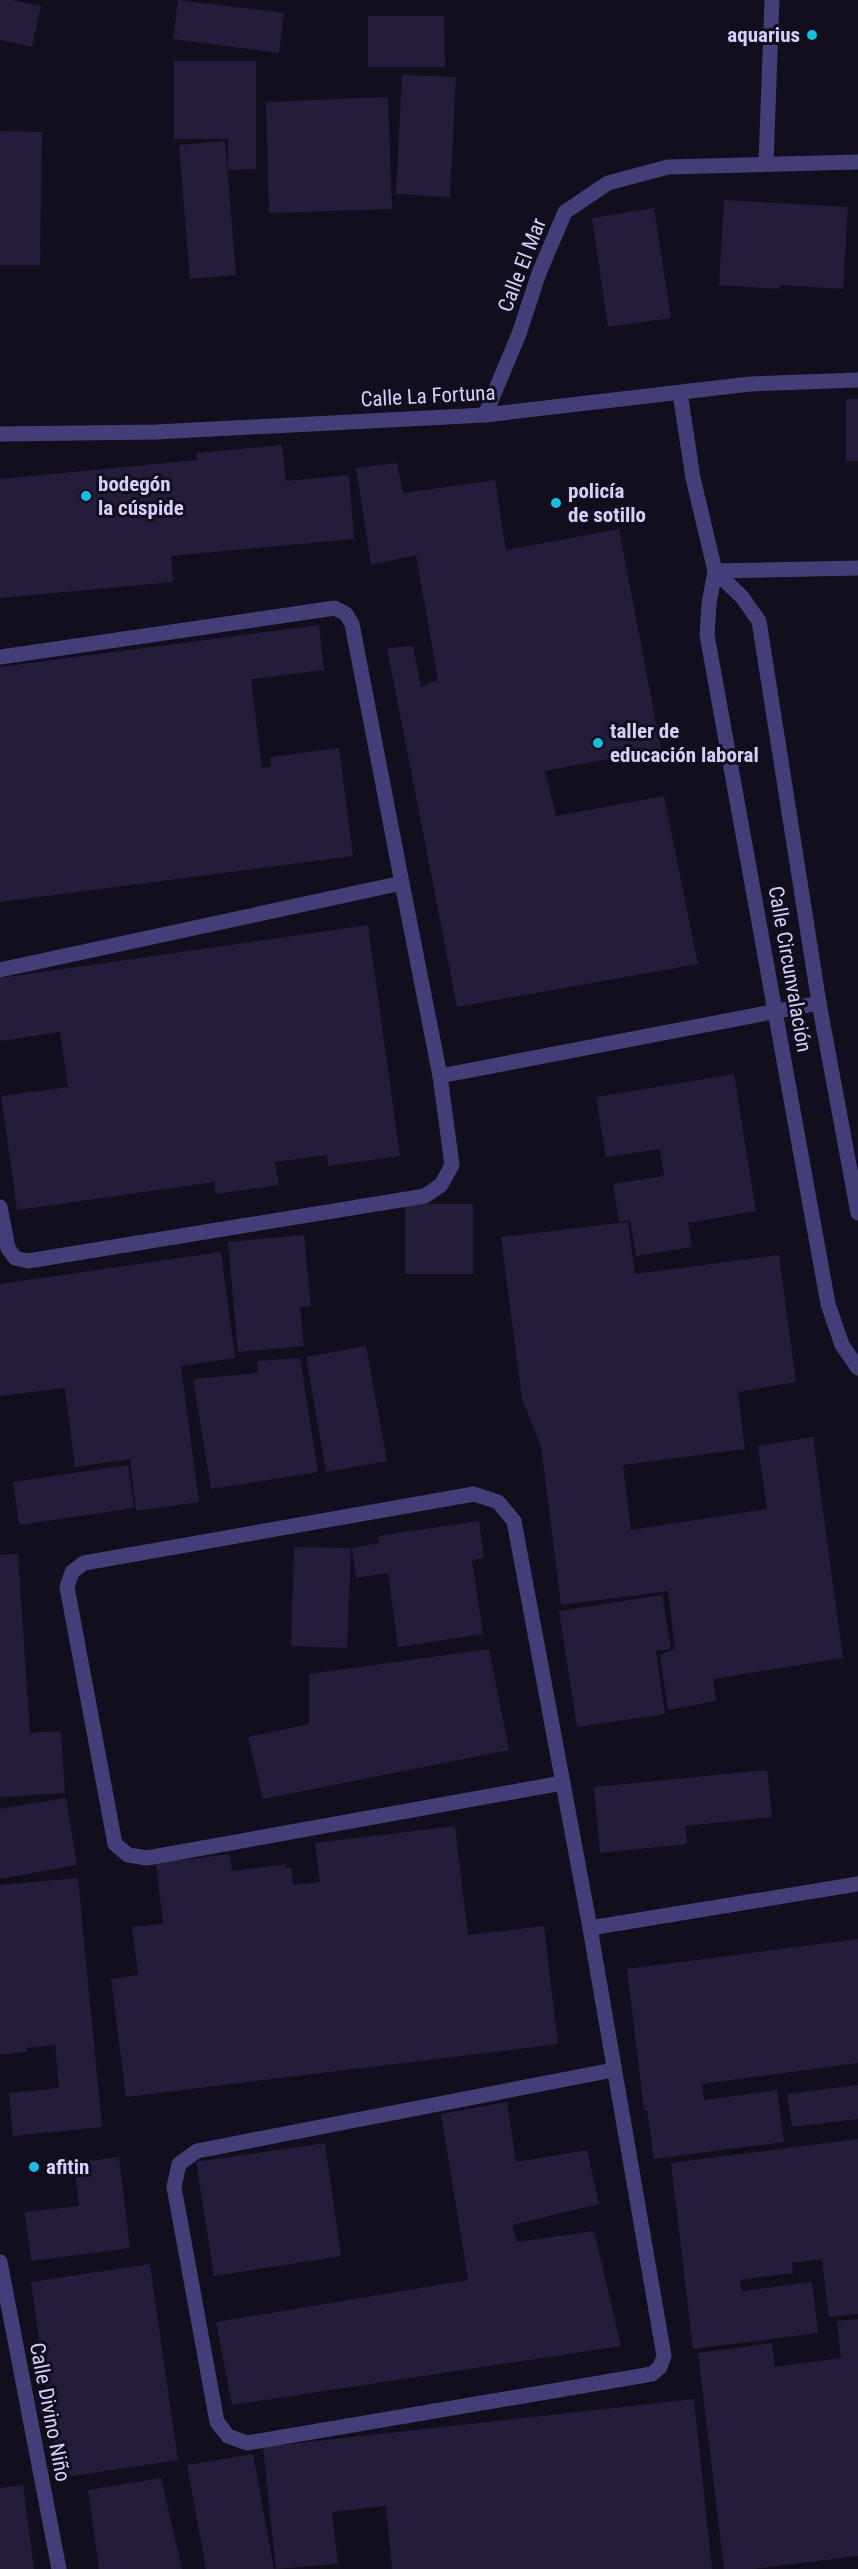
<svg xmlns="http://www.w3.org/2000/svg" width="858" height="2569" font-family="'Roboto Condensed',sans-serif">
  <rect width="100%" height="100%" fill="#120e1d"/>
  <g fill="#251c3c">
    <polygon points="0,0 13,0 41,6 32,47 0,40"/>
    <polygon points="178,0 284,13 279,53 173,39"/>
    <polygon points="368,16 444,16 445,67 368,67"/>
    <polygon points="174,61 256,61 256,169 228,170 228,139 174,139"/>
    <polygon points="402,75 456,77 450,197 396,194"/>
    <polygon points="388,97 392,209 269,213 266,102"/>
    <polygon points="0,131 42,132 40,265 0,265"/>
    <polygon points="225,141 236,275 190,279 179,145"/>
    <polygon points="724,200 848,207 843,289 780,285 780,289 719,285"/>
    <polygon points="654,208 671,318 608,327 592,218"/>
    <rect x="846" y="399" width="12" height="62"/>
    <polygon points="282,445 286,481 349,475 354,539 171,556 173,582 0,598 0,479 197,460 197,453"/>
    <polygon points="397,463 403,493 495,480 506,550 619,529 661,749 545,771 556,816 664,796 698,964 457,1007 387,648 413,646 421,687 438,680 416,555 371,565 356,468"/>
    <polygon points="319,625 324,670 251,679 262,768 271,766 270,757 339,748 353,856 0,902 0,667"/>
    <polygon points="368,925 400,1156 328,1166 327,1155 275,1162 279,1185 216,1194 214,1182 17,1210 1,1096 68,1087 60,1032 0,1041 0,978"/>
    <polygon points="734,1074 756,1211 688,1223 692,1247 636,1256 630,1220 619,1222 613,1184 664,1176 660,1149 606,1157 596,1097"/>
    <rect x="405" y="1204" width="68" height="70"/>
    <polygon points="628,1222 635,1274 779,1255 796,1382 738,1392 745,1449 623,1465 631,1530 767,1509 758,1446 813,1437 843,1658 713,1679 716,1701 668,1710 660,1655 675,1649 668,1591 561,1605 541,1446 522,1399 501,1237"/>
    <polygon points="304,1235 311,1306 300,1307 304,1346 238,1352 228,1242"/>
    <polygon points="221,1252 235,1358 181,1366 199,1502 136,1511 130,1459 75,1467 65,1388 0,1396 0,1284"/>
    <polygon points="366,1346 387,1461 326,1472 306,1357"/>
    <polygon points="300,1358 318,1472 211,1489 193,1379 258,1373 257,1361"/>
    <polygon points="128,1465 134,1508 19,1525 13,1482"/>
    <polygon points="479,1521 484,1558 472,1560 483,1634 398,1647 388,1573 356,1578 352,1548 379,1543 378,1536"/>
    <polygon points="294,1547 351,1548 347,1648 291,1646"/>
    <polygon points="18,1554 30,1733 61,1731 65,1793 0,1797 0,1555"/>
    <polygon points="662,1595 671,1649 656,1651 665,1714 577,1727 559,1611"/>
    <polygon points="489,1649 509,1750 263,1799 248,1737 309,1724 309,1674"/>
    <polygon points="767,1770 772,1817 685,1826 687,1844 600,1853 594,1787"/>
    <polygon points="66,1798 77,1865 0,1879 0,1809"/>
    <polygon points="455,1826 468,1935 544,1926 558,2044 126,2097 111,1979 138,1975 132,1927 163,1924 156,1863 230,1854 232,1871 286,1864 286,1868 291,1867 293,1885 320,1882 315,1843"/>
    <polygon points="78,1878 102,2127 13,2136 9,2093 59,2088 55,2045 26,2048 27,2052 0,2055 0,1885"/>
    <polygon points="858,1939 858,2063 702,2084 704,2100 777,2090 784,2142 654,2159 647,2110 644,2110 627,1969"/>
    <polygon points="858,2085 858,2119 792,2127 787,2094"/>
    <polygon points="507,2102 516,2162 587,2150 599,2204 512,2225 517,2242 594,2231 621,2346 232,2405 216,2322 468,2280 441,2114"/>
    <polygon points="858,2139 858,2314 829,2317 822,2259 792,2263 793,2273 740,2280 742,2291 812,2282 818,2333 693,2349 671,2163"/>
    <polygon points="325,2143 341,2256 214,2276 196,2162"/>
    <polygon points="119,2157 130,2248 31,2261 25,2212 79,2206 74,2163"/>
    <polygon points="150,2264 178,2460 59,2478 31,2282"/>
    <polygon points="858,2319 858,2556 754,2569 724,2569 698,2353 772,2343 775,2367 841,2358 837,2321"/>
    <polygon points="694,2399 712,2569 392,2569 386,2506 332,2512 338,2564 276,2569 263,2447"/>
    <polygon points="253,2454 274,2569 206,2569 187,2465"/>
    <polygon points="161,2478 182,2569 99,2569 88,2490"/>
    <polygon points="23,2485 34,2569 0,2569 0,2488"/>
  </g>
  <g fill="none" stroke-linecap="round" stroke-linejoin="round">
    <g stroke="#443e78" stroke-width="15">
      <polyline points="766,163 772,0"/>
      <polyline points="680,393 693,478 715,571 709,604 707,635 828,1304 842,1345 858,1368"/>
      <polyline points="485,415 519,334 539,273 565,212 608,183 668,167 858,162"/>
      <polyline points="0,434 156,432 485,415 750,384 858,380"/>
      <polyline points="715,571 742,597 759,621 819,1003 858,1213"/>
      <polyline points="715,571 858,568"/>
      <polyline points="0,657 335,608 346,614 352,624 402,883 0,970"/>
      <polyline points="440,1076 819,1003"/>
      <polyline points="0,1207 8,1248 15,1258 28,1261 425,1196 441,1185 452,1165 440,1076 402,883"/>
      <polyline points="562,1783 147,1858 128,1855 115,1844 67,1587 72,1572 84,1563 474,1494 498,1502 514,1521 590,1928 664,2356 660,2367 652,2374 247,2443 228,2436 217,2422 174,2187 179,2164 197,2151 613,2070"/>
      <polyline points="590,1928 858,1884"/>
      <polyline points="0,2262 59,2569"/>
    </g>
  </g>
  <g fill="#17bedf" stroke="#120e1d" stroke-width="2">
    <circle cx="812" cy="35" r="6"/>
    <circle cx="86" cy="496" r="6"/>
    <circle cx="556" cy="503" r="6"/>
    <circle cx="598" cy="743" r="6"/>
    <circle cx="34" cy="2167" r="6"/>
  </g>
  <g text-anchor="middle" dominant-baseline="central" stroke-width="6" stroke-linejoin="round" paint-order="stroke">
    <g font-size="21" font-weight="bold" fill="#d7cffa" stroke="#120e1d" text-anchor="start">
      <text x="800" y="35" text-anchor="end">aquarius</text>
      <text x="98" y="484">bodegón<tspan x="98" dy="24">la cúspide</tspan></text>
      <text x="568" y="491">policía<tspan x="568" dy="24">de sotillo</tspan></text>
      <text x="610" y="731">taller de<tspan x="610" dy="24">educación laboral</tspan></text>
      <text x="46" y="2167">afitin</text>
    </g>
    <g font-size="21" fill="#d7cffa" stroke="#120e1d">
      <text transform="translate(522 265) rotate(-69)">Calle El Mar</text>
      <text transform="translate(428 396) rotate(-3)">Calle La Fortuna</text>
      <text transform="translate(790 969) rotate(80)">Calle Circunvalación</text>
      <text transform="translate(50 2412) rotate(79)">Calle Divino Niño</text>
    </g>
  </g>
</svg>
